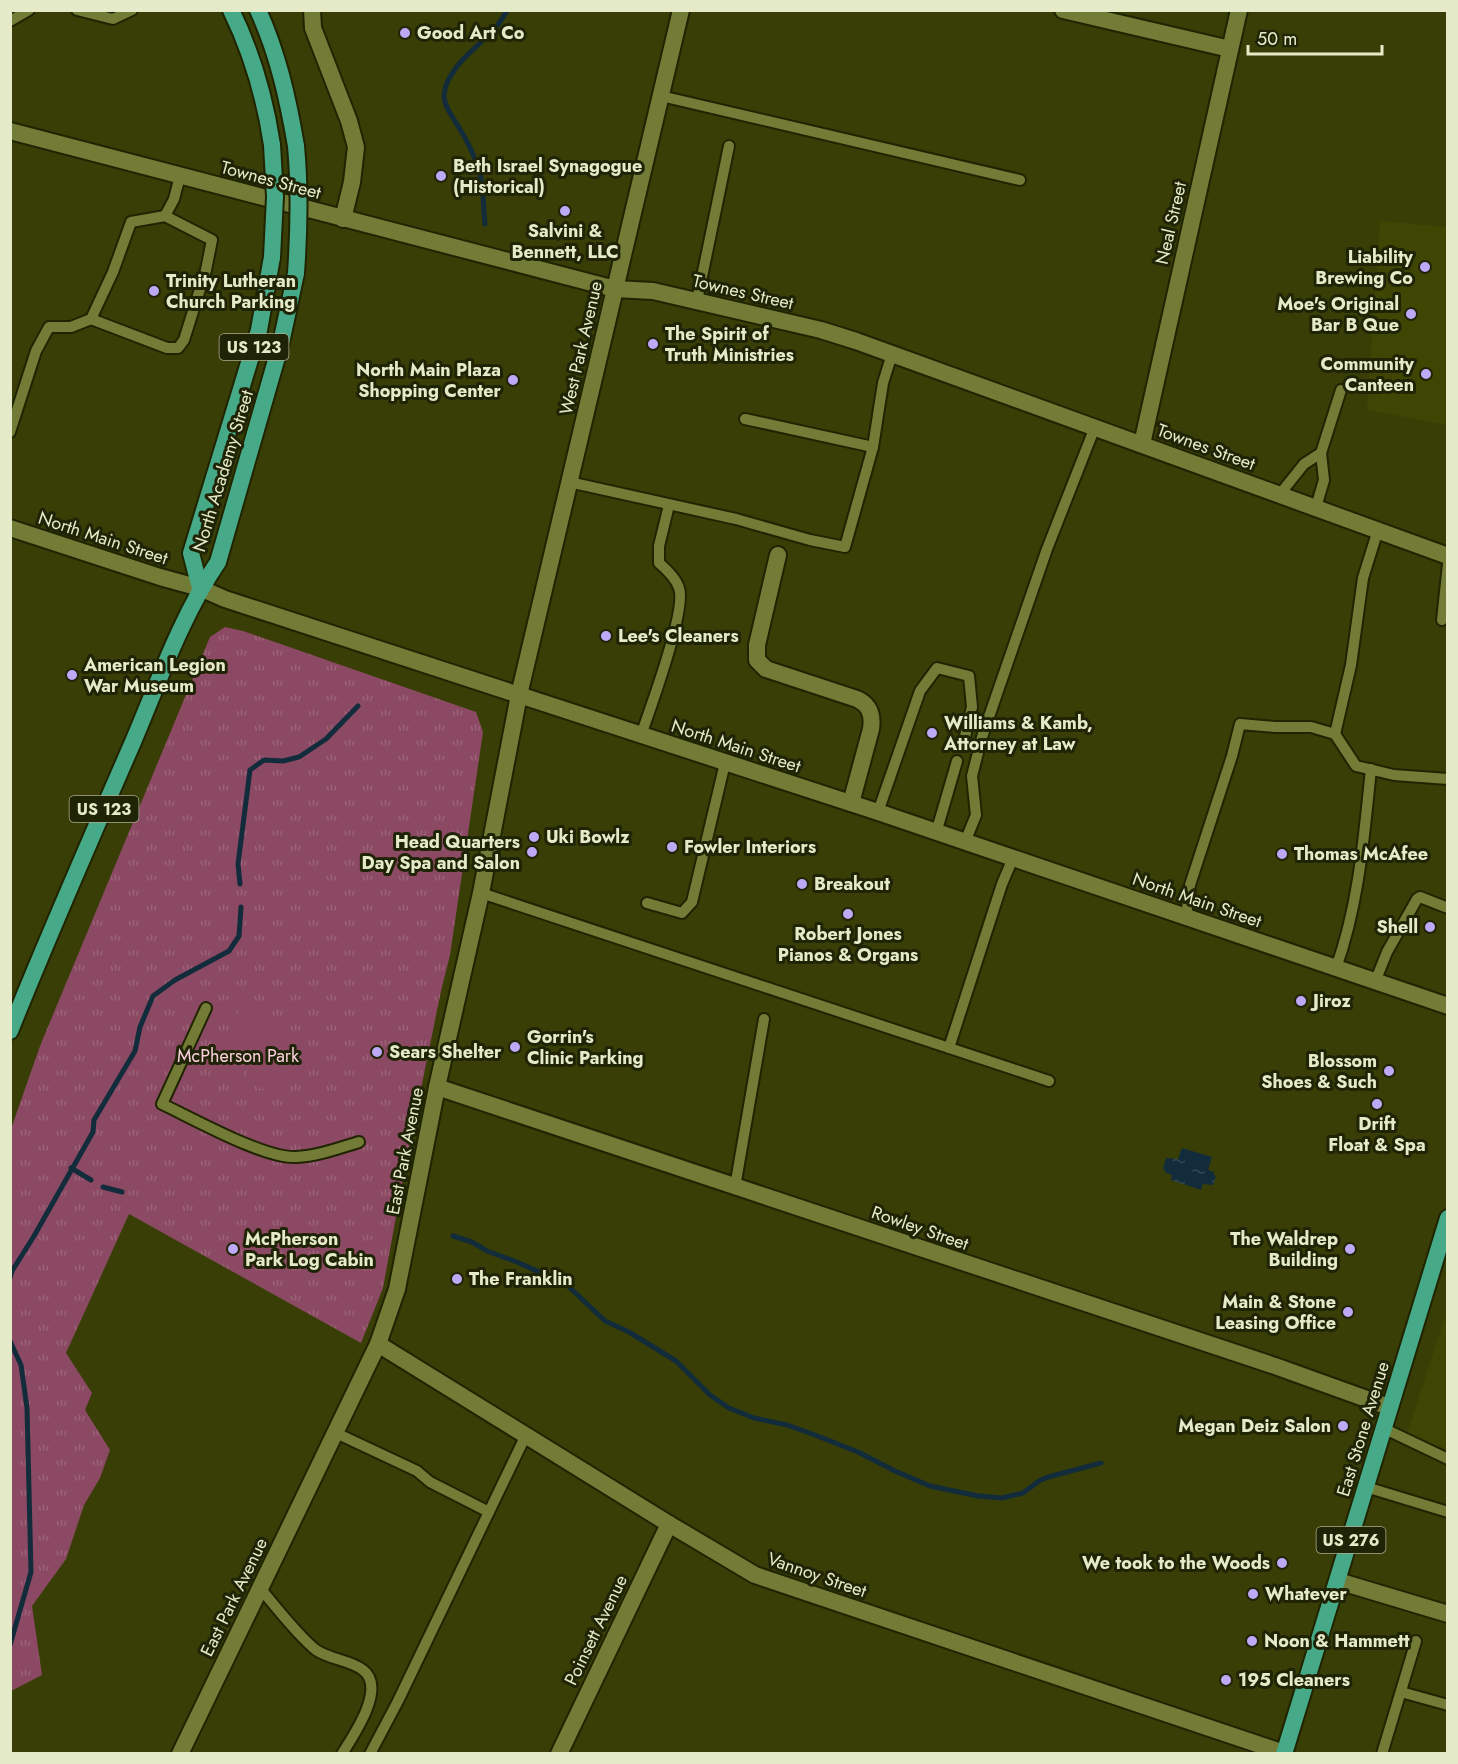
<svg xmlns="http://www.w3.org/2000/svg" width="1458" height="1764" font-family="Jost,sans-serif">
  <defs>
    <pattern id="park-tufts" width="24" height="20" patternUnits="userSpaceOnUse" patternTransform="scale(1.5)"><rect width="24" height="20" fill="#8b4963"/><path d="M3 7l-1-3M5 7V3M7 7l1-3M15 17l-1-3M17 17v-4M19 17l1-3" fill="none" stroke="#9b6378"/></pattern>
    <pattern id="water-ripples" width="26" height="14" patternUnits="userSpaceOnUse" patternTransform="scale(1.5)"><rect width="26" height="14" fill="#122c3b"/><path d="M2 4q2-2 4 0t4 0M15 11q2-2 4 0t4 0" fill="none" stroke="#344b56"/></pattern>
  </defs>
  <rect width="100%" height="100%" fill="#383e06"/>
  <g fill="#3f4603">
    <polygon points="1380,221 1447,227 1447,425 1367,410"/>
    <polygon points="1447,1310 1447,1449 1406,1437"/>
  </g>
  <polygon fill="url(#park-tufts)" points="225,627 243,631 476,712 483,732 450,955 441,991 406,1162 383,1288 361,1343 129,1214 66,1353 92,1393 85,1410 110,1450 100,1478 84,1505 66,1559 32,1606 42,1675 11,1691 11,1129 40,1046 210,637"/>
  <g fill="#8b4963">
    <polygon points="240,1009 267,1022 241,1079 214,1067"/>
    <polygon points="276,1025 303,1037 277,1095 250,1083"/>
  </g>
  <polygon fill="url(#water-ripples)" points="1182,1148 1212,1157 1208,1170 1214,1172 1214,1175 1216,1176 1213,1185 1203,1184 1201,1190 1171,1180 1172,1175 1164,1172 1165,1170 1163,1169 1166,1158 1178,1159"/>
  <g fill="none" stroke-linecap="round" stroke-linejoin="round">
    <g stroke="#122c3b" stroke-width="5">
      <path d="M485,224C483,206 484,186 479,169C474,156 468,142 461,131C450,111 436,101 450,77C464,51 494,38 507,10"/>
      <polyline points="240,884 238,864 250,770 264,760 283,761 299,757 326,739 358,706"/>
      <polyline points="71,1168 91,1180"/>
      <polyline points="103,1187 122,1192"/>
      <polyline points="453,1236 472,1242 487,1251 517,1262 566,1284 605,1321 629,1332 676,1361 710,1395 729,1408 754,1418 787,1425 815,1435 858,1452 895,1471 930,1486 978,1496 1002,1498 1023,1493 1039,1481 1048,1477 1101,1463"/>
      <polyline points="10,1278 12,1271 34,1236 93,1132 94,1120 135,1051 140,1027 153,996 175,980 229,951 239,936 241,907"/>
      <polyline points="10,1341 21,1365 27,1408 31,1572 10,1645"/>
    </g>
    <g stroke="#202400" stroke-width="14">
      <g id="service">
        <polyline points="77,10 113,19 132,10"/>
        <polyline points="10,21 29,10"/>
        <polyline points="661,96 1020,180"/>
        <polyline points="697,301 729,146"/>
        <polyline points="91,319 167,348 178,348 184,340 206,270 212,240 165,216"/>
        <polyline points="745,419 873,447"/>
        <polyline points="10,432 36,351 49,327 71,327 91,319 113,272 131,222 165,216 174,199 180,176"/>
        <polyline points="569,482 736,519 810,540 845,547 873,447 883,383 892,354"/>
        <polyline points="1280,494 1304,464 1321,453 1341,390"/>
        <polyline points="1316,507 1324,480 1321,453"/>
        <polyline points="1442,620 1448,564"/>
        <polyline points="1335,734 1351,665 1363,578 1378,530"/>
        <path d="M641,735C650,710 687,608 679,588C676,578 666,569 659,563V546L669,505"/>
        <polyline points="878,812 920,691 937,668 969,676 972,707 963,745"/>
        <polyline points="936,833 957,761"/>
        <polyline points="965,842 976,815 972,776 982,737 1047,549 1095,427"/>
        <polyline points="481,893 1049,1081"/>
        <polyline points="647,903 682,913 692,902 725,763"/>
        <polyline points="1186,917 1190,885 1232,756 1240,724 1275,727 1311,727 1335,734 1356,766 1394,775 1448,779"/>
        <path d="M1336,968C1359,904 1364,836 1371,769"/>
        <polyline points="1375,982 1387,952 1417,899 1420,897 1448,908"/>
        <path d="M206,1008L162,1104C192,1118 265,1159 296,1157C318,1156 339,1148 359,1142"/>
        <polyline points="949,1048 1002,884 1013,858"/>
        <polyline points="735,1187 764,1019"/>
        <polyline points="1383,1428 1448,1459"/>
        <polyline points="336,1433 417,1471 430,1482 489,1512"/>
        <polyline points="1366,1487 1448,1512"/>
        <path d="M260,1588C275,1606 299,1637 316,1650C331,1660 350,1660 363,1670C387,1688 353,1736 342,1754"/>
        <polyline points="1401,1692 1448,1705"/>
        <polyline points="370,1754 398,1701 526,1435"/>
        <polyline points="1382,1754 1416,1641"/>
      </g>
    </g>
    <g stroke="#202400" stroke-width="20">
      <g id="minor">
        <polyline points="312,10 313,28 349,121 356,147 352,182 343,219"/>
        <polyline points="1063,10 1230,49"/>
        <polyline points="615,289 653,291 821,330 856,341 1448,556"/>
        <polyline points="1142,444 1239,10"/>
        <path d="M778,555L757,645V660L766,669L857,699C870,705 873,715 871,729L851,803"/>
        <polyline points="437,1087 1275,1366 1389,1407"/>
        <polyline points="378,1344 669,1524 755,1575 1284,1753"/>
        <polyline points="1338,1581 1448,1614"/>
        <polyline points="559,1754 669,1524"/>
      </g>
    </g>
    <g stroke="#202400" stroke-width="20">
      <g id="tertiary">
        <polyline points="10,131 615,289"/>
        <polyline points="10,528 160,577 200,588 225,599 878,812 1448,1006"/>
        <polyline points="180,1754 378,1344 397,1289 437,1087 481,893 519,695 681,10"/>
      </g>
    </g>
    <g stroke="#202400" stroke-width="20">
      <g id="trunk">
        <path d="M231,10C252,53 265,98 272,145"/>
        <path d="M258,10C278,54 288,99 296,146"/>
        <polyline points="200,588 191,553 259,330 272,257"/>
        <path d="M10,1031C49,934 91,838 133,742C158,683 182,615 218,562L281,343L296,273"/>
        <polyline points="1284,1754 1448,1218"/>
      </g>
    </g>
    <use href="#service" stroke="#737c37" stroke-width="10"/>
    <use href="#minor" stroke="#737c37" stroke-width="16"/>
    <use href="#tertiary" stroke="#737c37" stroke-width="16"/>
    <use href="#trunk" stroke="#46aa88" stroke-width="16"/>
    <g stroke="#202400" stroke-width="20" stroke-linecap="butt">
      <g id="trunk-bridge">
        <polyline points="272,145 275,197 272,257"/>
        <path d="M296,146C300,189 299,230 296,273"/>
      </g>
    </g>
    <use href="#trunk-bridge" stroke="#46aa88" stroke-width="16"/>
  </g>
  <g fill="#bda9f5" stroke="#202407" stroke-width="2">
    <circle cx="405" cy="33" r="6"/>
    <circle cx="441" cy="176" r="6"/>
    <circle cx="565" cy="211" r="6"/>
    <circle cx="1425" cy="267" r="6"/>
    <circle cx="154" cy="291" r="6"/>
    <circle cx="1411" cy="314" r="6"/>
    <circle cx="653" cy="344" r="6"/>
    <circle cx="1426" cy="374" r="6"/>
    <circle cx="513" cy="380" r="6"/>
    <circle cx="606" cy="636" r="6"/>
    <circle cx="72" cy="675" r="6"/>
    <circle cx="932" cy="733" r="6"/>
    <circle cx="534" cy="837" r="6"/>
    <circle cx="672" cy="847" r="6"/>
    <circle cx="532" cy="852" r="6"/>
    <circle cx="1282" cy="854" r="6"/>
    <circle cx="802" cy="884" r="6"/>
    <circle cx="848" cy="914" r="6"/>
    <circle cx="1430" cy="927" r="6"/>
    <circle cx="1301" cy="1001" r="6"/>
    <circle cx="515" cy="1047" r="6"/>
    <circle cx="377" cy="1052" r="6"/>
    <circle cx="1389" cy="1071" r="6"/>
    <circle cx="1377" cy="1104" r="6"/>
    <circle cx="233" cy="1249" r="6"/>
    <circle cx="1350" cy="1249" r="6"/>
    <circle cx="457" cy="1279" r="6"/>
    <circle cx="1348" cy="1312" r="6"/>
    <circle cx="1343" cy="1426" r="6"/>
    <circle cx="1282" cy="1563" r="6"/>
    <circle cx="1253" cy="1594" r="6"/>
    <circle cx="1252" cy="1641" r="6"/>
    <circle cx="1226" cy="1680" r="6"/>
  </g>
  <g text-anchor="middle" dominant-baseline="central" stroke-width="6" stroke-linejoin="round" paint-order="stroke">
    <g fill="#202407" stroke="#aaaf8e" stroke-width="1.5">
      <rect x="219.5" y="334" width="69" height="26" rx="4.5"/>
      <rect x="69.5" y="796" width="69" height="26" rx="4.5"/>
      <rect x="1316.5" y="1527" width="69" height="26" rx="4.5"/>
    </g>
    <g font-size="16" font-weight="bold" fill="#e5ebc8">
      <text x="254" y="347">US 123</text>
      <text x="104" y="809">US 123</text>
      <text x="1351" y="1540">US 276</text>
    </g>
    <g font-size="18" font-weight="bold" fill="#e5ebc8" stroke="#202407" text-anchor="start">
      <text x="417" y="33">Good Art Co</text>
      <text x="453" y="166">Beth Israel Synagogue<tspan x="453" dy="21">(Historical)</tspan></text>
      <text x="565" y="231" text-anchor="middle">Salvini &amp;<tspan x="565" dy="21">Bennett, LLC</tspan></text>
      <text x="1413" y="257" text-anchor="end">Liability<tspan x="1413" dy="21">Brewing Co</tspan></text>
      <text x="166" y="281">Trinity Lutheran<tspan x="166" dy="21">Church Parking</tspan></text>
      <text x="1399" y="304" text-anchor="end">Moe's Original<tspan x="1399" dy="21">Bar B Que</tspan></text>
      <text x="665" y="334">The Spirit of<tspan x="665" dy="21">Truth Ministries</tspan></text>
      <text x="1414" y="364" text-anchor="end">Community<tspan x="1414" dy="21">Canteen</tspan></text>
      <text x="501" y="370" text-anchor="end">North Main Plaza<tspan x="501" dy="21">Shopping Center</tspan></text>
      <text x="618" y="636">Lee's Cleaners</text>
      <text x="84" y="665">American Legion<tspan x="84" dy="21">War Museum</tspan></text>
      <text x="944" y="723">Williams &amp; Kamb,<tspan x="944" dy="21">Attorney at Law</tspan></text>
      <text x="546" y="837">Uki Bowlz</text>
      <text x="520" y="842" text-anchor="end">Head Quarters<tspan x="520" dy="21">Day Spa and Salon</tspan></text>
      <text x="684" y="847">Fowler Interiors</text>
      <text x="1294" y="854">Thomas McAfee</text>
      <text x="814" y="884">Breakout</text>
      <text x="1418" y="927" text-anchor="end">Shell</text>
      <text x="848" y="934" text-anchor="middle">Robert Jones<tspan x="848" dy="21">Pianos &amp; Organs</tspan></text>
      <text x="1313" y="1001">Jiroz</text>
      <text x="527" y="1037">Gorrin's<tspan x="527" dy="21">Clinic Parking</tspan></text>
      <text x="389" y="1052">Sears Shelter</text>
      <text x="1377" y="1061" text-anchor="end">Blossom<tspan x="1377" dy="21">Shoes &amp; Such</tspan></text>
      <text x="1377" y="1124" text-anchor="middle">Drift<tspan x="1377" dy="21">Float &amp; Spa</tspan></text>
      <text x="245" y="1239">McPherson<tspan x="245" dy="21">Park Log Cabin</tspan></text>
      <text x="1338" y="1239" text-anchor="end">The Waldrep<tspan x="1338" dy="21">Building</tspan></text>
      <text x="469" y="1279">The Franklin</text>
      <text x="1336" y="1302" text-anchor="end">Main &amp; Stone<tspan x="1336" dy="21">Leasing Office</tspan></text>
      <text x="1331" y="1426" text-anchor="end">Megan Deiz Salon</text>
      <text x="1270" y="1563" text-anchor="end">We took to the Woods</text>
      <text x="1265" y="1594">Whatever</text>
      <text x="1264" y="1641">Noon &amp; Hammett</text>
      <text x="1238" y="1680">195 Cleaners</text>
    </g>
    <g font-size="18" fill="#e5ebc8" stroke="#202407">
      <text transform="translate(271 180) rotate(15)">Townes Street</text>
      <text transform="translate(1171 223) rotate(-77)">Neal Street</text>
      <text transform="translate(743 292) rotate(13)">Townes Street</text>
      <text transform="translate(581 348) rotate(-77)">West Park Avenue</text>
      <text transform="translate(1206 447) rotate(20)">Townes Street</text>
      <text transform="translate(223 471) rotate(-73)">North Academy Street</text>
      <text transform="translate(103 538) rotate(18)">North Main Street</text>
      <text transform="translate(736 746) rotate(18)">North Main Street</text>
      <text transform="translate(1197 900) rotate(19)">North Main Street</text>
      <text transform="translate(405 1151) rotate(-79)">East Park Avenue</text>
      <text transform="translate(920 1228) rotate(19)">Rowley Street</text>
      <text transform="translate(1363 1429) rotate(-73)">East Stone Avenue</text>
      <text transform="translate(817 1575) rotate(19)">Vannoy Street</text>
      <text transform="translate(234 1597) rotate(-64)">East Park Avenue</text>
      <text transform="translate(596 1630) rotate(-64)">Poinsett Avenue</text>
    </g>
    <g font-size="18" fill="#fdd0e0" stroke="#202407">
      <text x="238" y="1056">McPherson Park</text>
    </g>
  </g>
  <rect width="1458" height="1764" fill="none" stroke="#e5ebc8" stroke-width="24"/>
  <path d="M1248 45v9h134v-9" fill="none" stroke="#e5ebc8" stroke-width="3"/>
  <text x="1257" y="45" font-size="18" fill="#e5ebc8" stroke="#202407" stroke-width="4.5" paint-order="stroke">50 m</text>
</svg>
